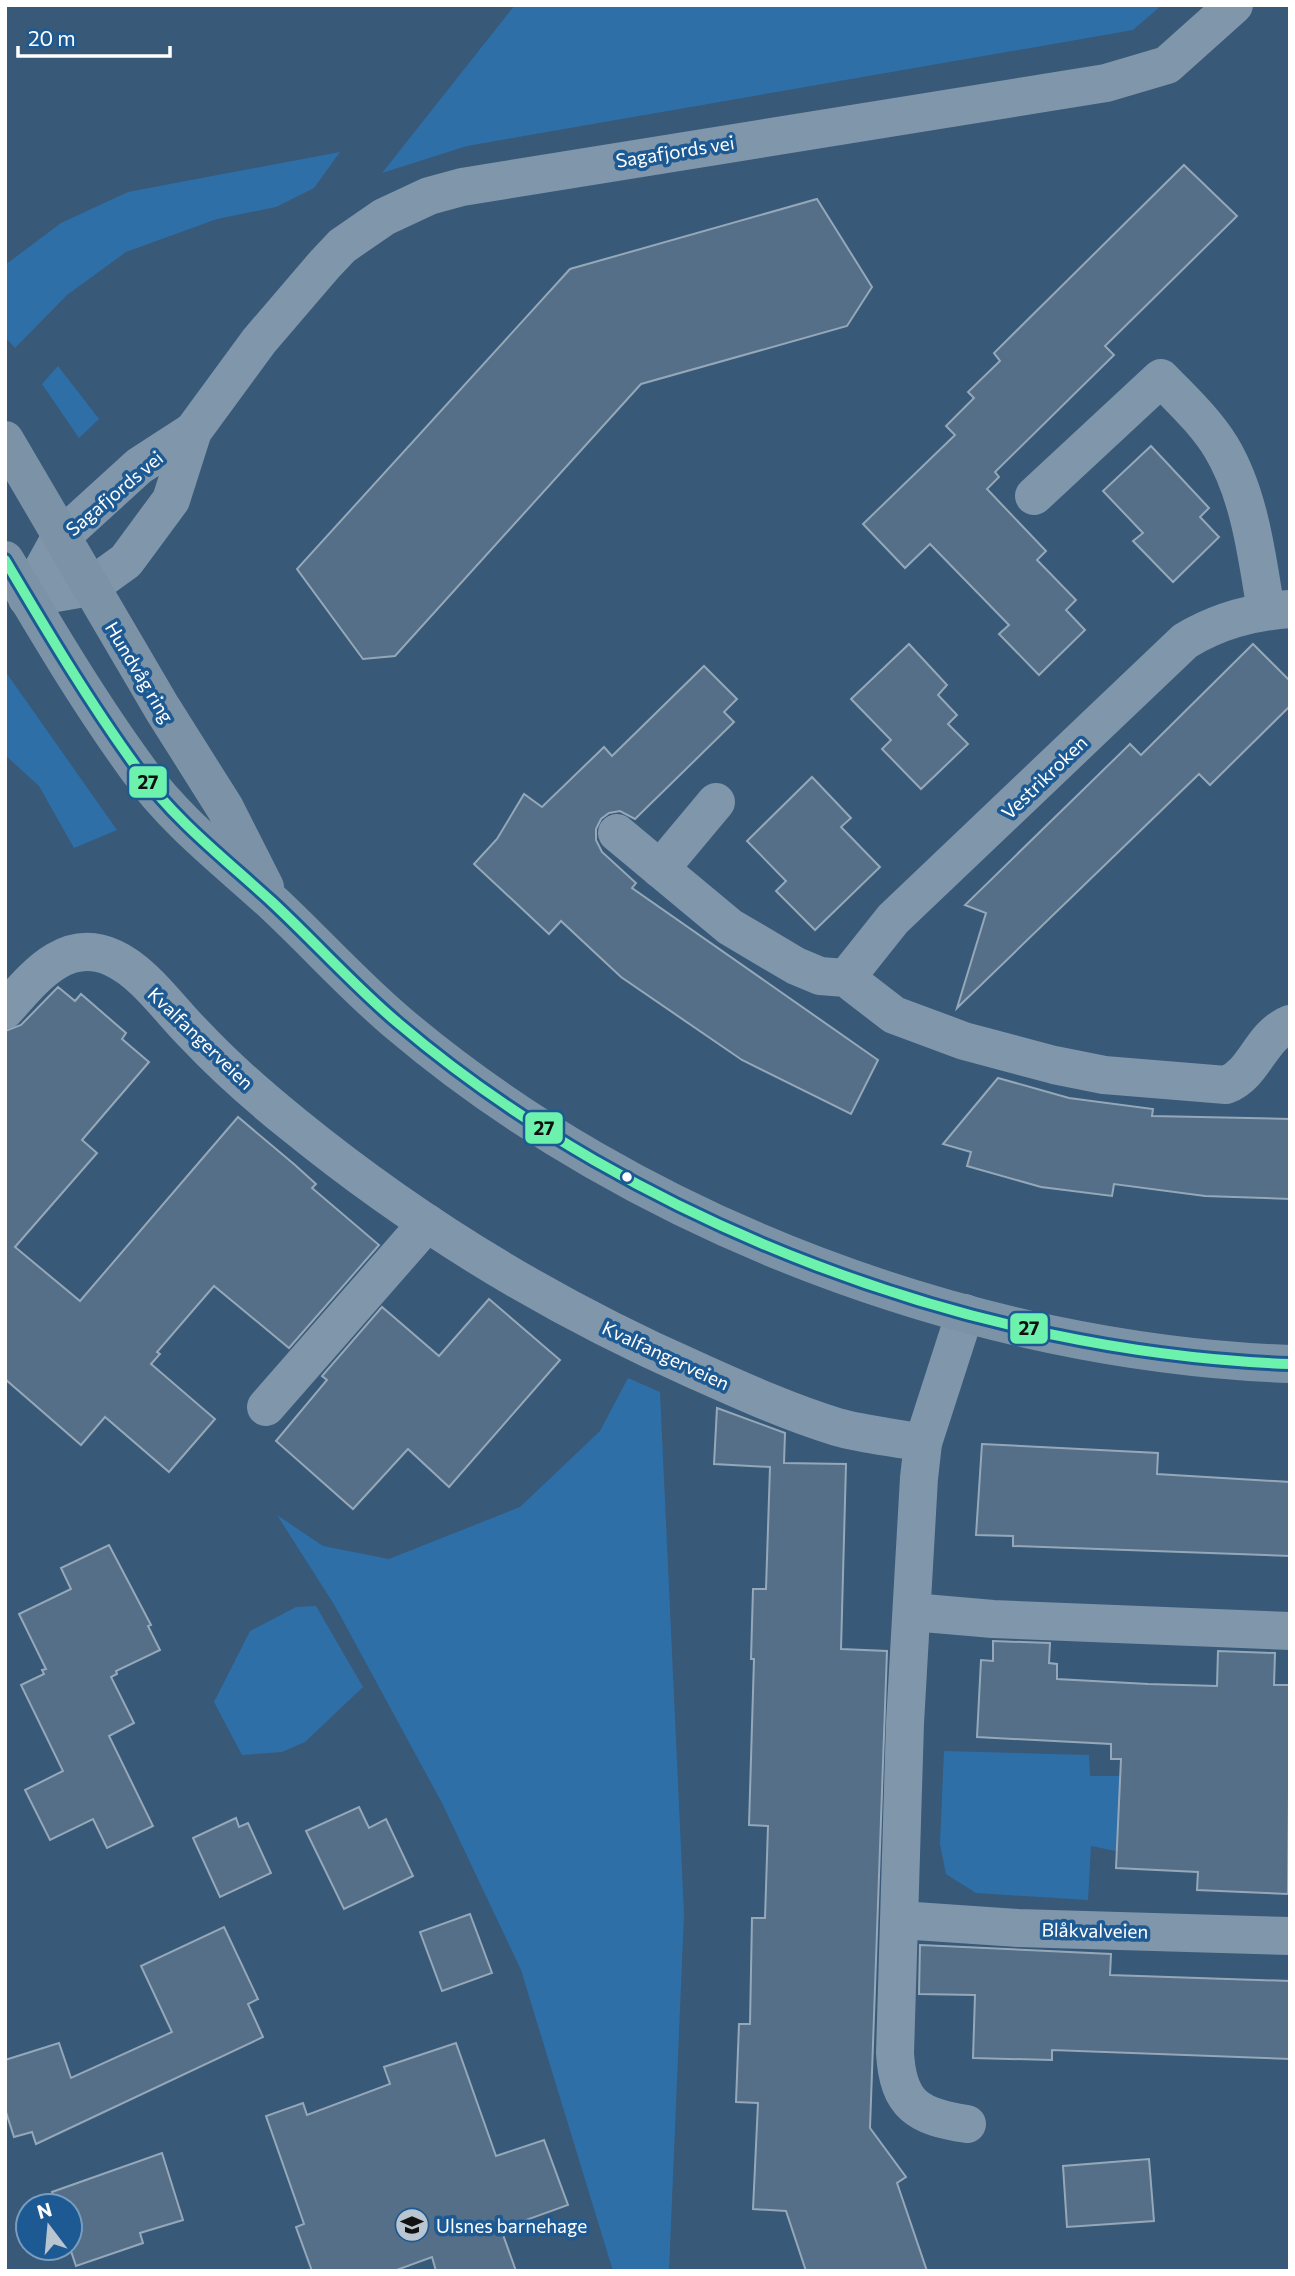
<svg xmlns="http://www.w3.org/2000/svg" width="1295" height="2276" font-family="Commissioner,sans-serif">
  <rect width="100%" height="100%" fill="#385978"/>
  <g fill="#2f6fa7">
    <polygon points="515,5 1162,5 1133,30 467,146 382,173"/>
    <polygon points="340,152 314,188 276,207 217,219 126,252 67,295 15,348 5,337 5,265 61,223 128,192"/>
    <polygon points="58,366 99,419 79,438 42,384"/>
    <polygon points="5,671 117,830 74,848 39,786 5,755"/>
    <polygon points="628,1378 660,1392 684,1914 669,2271 613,2271 521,1970 442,1803 335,1606 277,1515 323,1546 389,1559 520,1507 600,1431"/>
    <polygon points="316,1606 363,1687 305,1742 282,1752 242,1755 214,1702 250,1631 296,1607"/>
    <polygon points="944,1751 1089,1755 1090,1776 1143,1776 1136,1855 1091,1846 1088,1900 976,1893 946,1874 940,1844"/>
  </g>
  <g fill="#546f87" stroke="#95a8b9" stroke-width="2">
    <polygon points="1184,165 1237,216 1105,346 1114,355 995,472 999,477 987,489 1046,551 1037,560 1076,600 1066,610 1085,630 1039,675 999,634 1009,625 930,544 905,568 863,524 955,435 946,426 974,398 968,392 1000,361 994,353"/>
    <polygon points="817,199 872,287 847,326 641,384 395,656 363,659 297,569 570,269"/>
    <polygon points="1151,446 1209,508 1200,517 1219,537 1173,582 1133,541 1143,533 1103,491"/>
    <polygon points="909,644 947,685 938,695 957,715 948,724 968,744 921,789 882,749 891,740 851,699"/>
    <polygon points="1253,644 1290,681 1290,706 1210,785 1199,774 957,1008 986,913 965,905 1130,744 1141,755"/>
    <polygon points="704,666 737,699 724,712 734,722 635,819 620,811 609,813 601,819 596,829 596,840 602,852 636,883 632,888 878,1060 851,1114 742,1060 621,977 561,921 549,934 474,864 497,839 524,794 542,807 604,747 612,756"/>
    <polygon points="812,777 851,818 841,827 880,867 815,930 776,891 786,881 747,841"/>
    <polygon points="58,987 75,1001 81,994 126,1033 122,1039 149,1062 82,1140 97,1153 15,1247 80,1301 238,1117 295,1165 316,1184 312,1188 379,1245 289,1348 214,1286 157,1352 160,1354 151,1364 215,1419 169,1472 105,1417 81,1445 5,1379 5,1031 21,1025"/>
    <polygon points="998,1078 1069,1098 1153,1109 1152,1116 1290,1119 1290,1199 1205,1196 1114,1184 1112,1196 1041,1187 967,1166 971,1152 943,1144"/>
    <polygon points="489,1299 560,1360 449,1487 408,1449 353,1509 276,1441 327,1380 322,1376 382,1307 439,1356"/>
    <polygon points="717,1408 785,1433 784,1463 846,1464 841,1649 887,1651 870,2128 906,2177 897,2183 927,2271 806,2271 786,2211 753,2209 758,2103 736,2102 739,2024 750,2024 752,1918 765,1918 768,1826 749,1825 754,1659 751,1659 753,1589 766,1589 770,1467 714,1464"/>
    <polygon points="982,1444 1158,1453 1157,1474 1290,1482 1290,1556 1013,1546 1013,1536 976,1535"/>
    <polygon points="109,1545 151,1625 148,1626 160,1650 116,1671 117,1674 111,1677 134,1723 109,1736 153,1826 107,1848 93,1819 50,1840 25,1790 63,1771 21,1685 44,1674 42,1670 46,1669 19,1614 71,1589 61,1568"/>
    <polygon points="993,1641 1050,1643 1049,1663 1057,1664 1057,1679 1148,1684 1217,1686 1218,1651 1275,1653 1274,1685 1290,1685 1288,1894 1197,1890 1198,1872 1116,1868 1121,1759 1111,1759 1111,1744 977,1737 981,1660 993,1661"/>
    <polygon points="359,1807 369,1828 386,1819 413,1876 344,1909 306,1831"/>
    <polygon points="236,1818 239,1827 248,1823 271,1873 220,1897 193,1838"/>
    <polygon points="470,1914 492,1973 442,1991 420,1932"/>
    <polygon points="224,1927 258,1999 248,2004 263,2037 36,2144 32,2132 14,2137 5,2109 5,2060 59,2043 71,2078 172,2032 141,1966"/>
    <polygon points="920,1945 1111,1954 1110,1975 1290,1981 1290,2059 1052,2050 1052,2060 973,2058 975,1995 919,1994"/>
    <polygon points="456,2043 496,2156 544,2140 568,2205 501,2229 516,2271 436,2271 432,2257 394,2271 312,2271 296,2227 304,2224 266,2116 303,2103 307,2115 390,2084 384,2067"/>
    <polygon points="162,2153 183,2220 140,2233 143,2243 76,2266 70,2248 70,2206 56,2206 52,2192"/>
    <polygon points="1149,2159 1154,2221 1067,2227 1063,2166"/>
  </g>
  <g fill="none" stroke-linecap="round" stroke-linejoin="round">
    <g stroke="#8096ab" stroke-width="38">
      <path d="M1034,496L1161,378C1182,400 1205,421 1221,447C1250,495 1257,557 1266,611"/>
      <polyline points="27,598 90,587 126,561 171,500 193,431 259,341 325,264 342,246 384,217 429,196 462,187 1106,83 1167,65 1234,5"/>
      <polyline points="27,598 60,538 139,466 193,431"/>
      <path d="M617,833L730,927L796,966L820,976L846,978L894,1015L964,1041L1054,1065L1104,1075L1226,1085C1255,1074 1260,1036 1290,1024"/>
      <polyline points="660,869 716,802"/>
      <path d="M846,978L893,919L1185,641C1218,621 1251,612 1290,609"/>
      <path d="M5,1010C34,978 65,936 113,958C144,972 169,1009 193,1033C224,1066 259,1097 294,1125C417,1225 550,1306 695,1370C742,1391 788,1412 837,1427C865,1435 894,1437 923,1443"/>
      <path d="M965,1313L923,1443L919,1478L905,1723L895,2053C898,2105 918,2117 967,2124"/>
      <polyline points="266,1407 427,1223"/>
      <polyline points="912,1612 993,1619 1290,1631"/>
      <polyline points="900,1920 1018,1928 1290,1936"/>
    </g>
    <g stroke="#7c93a7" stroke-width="38">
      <polyline points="5,440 162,708 225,808 265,887"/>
      <path d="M5,560C47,631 89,702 137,768C175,821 225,859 272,902C315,942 354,986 398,1023C637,1226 978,1353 1290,1364"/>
    </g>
    <g stroke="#1d5a93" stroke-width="16">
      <path id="bus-1" d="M5,560C47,631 89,702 137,768C175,821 225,859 272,902C315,942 354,986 398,1023C637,1226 978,1353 1290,1364"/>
    </g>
    <use href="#bus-1" stroke="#6df2ae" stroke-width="10"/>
  </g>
  <defs>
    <g id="school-disc" transform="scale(1.75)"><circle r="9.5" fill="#b9c5d0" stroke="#1d5a93"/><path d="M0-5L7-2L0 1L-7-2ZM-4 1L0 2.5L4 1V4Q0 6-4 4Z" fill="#111"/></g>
  </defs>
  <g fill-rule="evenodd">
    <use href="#school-disc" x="412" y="2225"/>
  </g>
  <circle fill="#fff" stroke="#1d5a93" stroke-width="2.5" cx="627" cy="1177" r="6"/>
  <g text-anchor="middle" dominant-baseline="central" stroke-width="7" stroke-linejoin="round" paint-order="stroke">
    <g font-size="19" fill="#fff" stroke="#1d5a93">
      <text transform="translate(675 151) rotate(-9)">Sagafjords vei</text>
      <text transform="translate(114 493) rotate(-40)">Sagafjords vei</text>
      <text transform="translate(140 672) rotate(59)">Hundvåg ring</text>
      <text transform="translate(1044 777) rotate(-44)">Vestrikroken</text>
      <text transform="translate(201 1038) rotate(44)">Kvalfangerveien</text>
      <text transform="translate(666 1355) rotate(25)">Kvalfangerveien</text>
      <text transform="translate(1095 1930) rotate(1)">Blåkvalveien</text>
    </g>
    <g font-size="19" fill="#fff" stroke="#1d5a93" text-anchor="start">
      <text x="436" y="2225">Ulsnes barnehage</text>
    </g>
  </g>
  <g stroke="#1d5a93" stroke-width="2.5">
    <rect x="128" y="765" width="40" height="34" rx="7" fill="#6df2ae"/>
    <rect x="524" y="1111" width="40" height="34" rx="7" fill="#6df2ae"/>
    <rect x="1009" y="1312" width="40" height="33" rx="7" fill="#6df2ae"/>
  </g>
  <g font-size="19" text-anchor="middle" font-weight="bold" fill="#111">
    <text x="148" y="789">27</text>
    <text x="544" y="1135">27</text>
    <text x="1029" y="1335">27</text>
  </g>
  <rect width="1295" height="2276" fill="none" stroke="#ffffff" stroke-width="14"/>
  <g transform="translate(49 2227) rotate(344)"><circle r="33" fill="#1d5a93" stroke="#779cbe" stroke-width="2"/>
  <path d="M0-5L12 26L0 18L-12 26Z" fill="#b9c5d0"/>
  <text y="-10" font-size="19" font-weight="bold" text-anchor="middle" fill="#ffffff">N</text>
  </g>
  <path d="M18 46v10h152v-10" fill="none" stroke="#ffffff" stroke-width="3.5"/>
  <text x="28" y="46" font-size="21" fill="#ffffff" stroke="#1d5a93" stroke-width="5" paint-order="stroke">20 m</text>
</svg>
